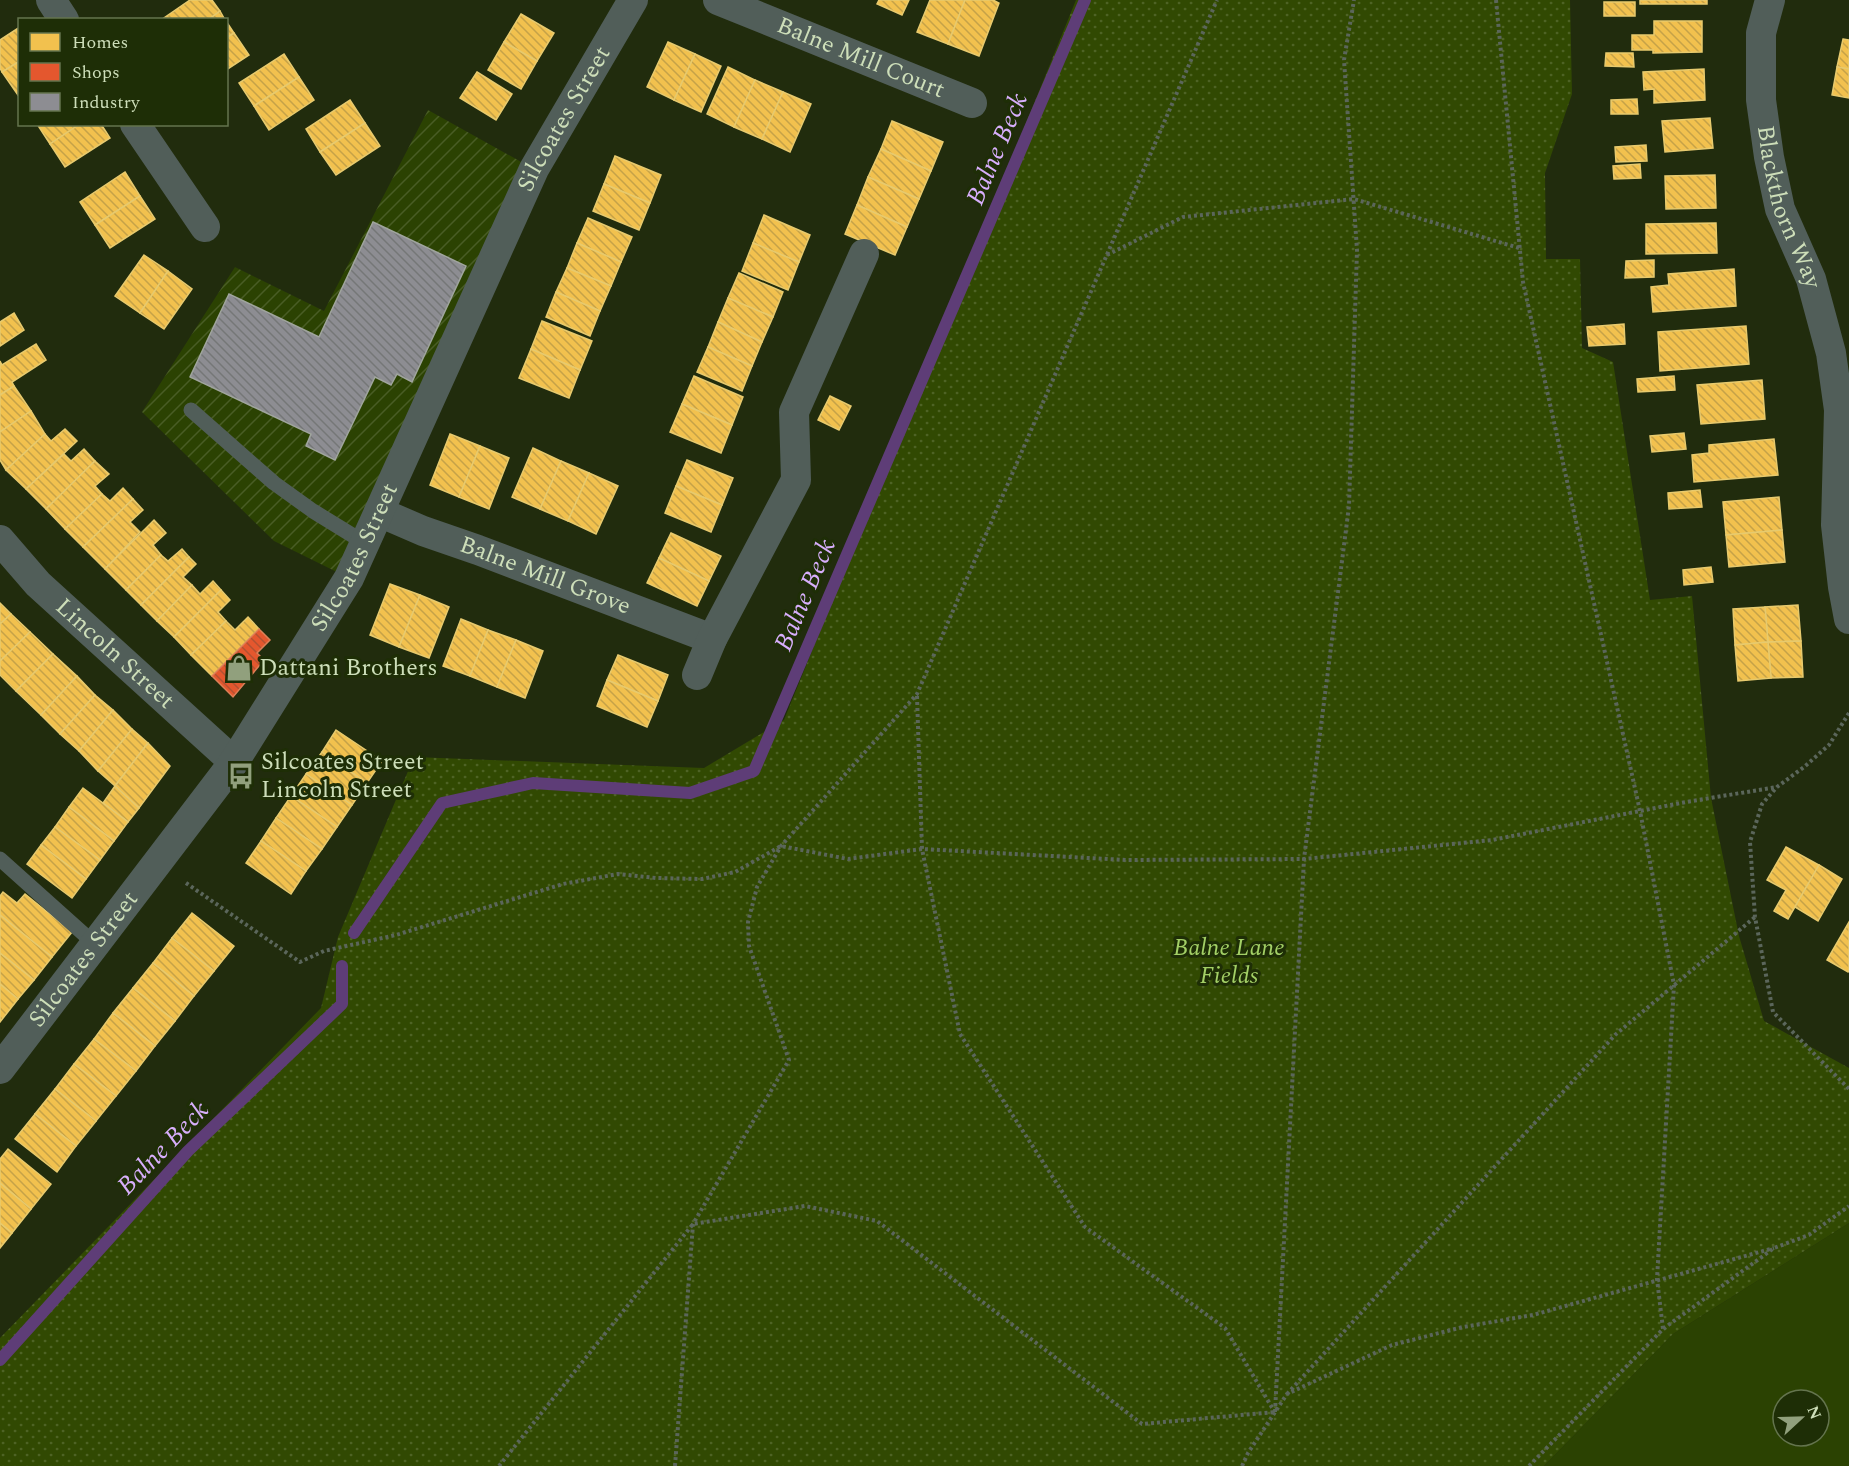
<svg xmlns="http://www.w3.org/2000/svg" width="1849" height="1466" font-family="Spectral,serif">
  <defs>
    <pattern id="industrial-furrows" width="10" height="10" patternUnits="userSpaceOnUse" patternTransform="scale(1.5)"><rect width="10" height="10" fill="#2b4202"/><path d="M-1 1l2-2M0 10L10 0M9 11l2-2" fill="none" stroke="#495d25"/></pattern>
    <pattern id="park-dots" width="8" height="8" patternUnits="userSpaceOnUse" patternTransform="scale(1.5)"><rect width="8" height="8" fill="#314902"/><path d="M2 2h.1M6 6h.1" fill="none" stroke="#4e6325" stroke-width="1.8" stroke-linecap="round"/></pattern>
    <pattern id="homes-back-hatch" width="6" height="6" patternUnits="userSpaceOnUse" patternTransform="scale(1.5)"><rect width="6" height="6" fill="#f2c14e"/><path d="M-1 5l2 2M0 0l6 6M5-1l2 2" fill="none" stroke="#c5a248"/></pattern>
    <pattern id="shops-back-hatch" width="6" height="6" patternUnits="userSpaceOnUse" patternTransform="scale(1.5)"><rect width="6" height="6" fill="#e4572e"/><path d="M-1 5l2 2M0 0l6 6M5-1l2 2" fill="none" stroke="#b25131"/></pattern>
    <pattern id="industry-back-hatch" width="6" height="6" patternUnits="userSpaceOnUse" patternTransform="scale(1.5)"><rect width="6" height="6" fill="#8d8d92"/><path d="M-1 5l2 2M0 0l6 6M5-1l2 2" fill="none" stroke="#757777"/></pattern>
  </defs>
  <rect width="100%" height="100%" fill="#212c0d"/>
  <path fill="#2b4202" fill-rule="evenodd" d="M1849,1223V1466H1544L1673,1334ZM1783,1400H1819V1436H1783Z"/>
  <polygon fill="url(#industrial-furrows)" points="428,110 534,169 349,578 274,541 142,412 235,267 324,311"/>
  <polygon fill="url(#park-dots)" points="1076,0 1570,0 1572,94 1545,173 1546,259 1580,259 1582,348 1613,362 1650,600 1692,596 1711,798 1739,936 1764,1021 1849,1068 1849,1223 1673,1334 1544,1466 0,1466 0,1338 321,1008 338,937 414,757 704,768 784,720"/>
  <g fill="url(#homes-back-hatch)" stroke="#e7ca6e" stroke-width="1.5">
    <polygon points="190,0 212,0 220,11 208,20 161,20"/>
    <polygon points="879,0 909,0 902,15 877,4"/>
    <polygon points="930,0 965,0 948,44 917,32"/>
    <polygon points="965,0 993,0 999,3 979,56 948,44"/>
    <rect x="1640" y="0" width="67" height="4"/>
    <rect x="1604" y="2" width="31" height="14"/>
    <polygon points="220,11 225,20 208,20"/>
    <polygon points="521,14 554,33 537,61 504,42"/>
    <polygon points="226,21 234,33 226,38"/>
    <polygon points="1654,21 1702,21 1702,52 1653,53 1653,50 1632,50 1632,35 1654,35"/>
    <polygon points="20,27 20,61 2,72 0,68 0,40"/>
    <polygon points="234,33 249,55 226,70 226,38"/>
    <polygon points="1843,39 1849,40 1849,69 1837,67"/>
    <polygon points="504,42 537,61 521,89 488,70"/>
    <polygon points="668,42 695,54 674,100 647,87"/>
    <polygon points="1606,53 1633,53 1634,67 1605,66"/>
    <polygon points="284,54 299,77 254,106 239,83"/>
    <polygon points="695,54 721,66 701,112 674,100"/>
    <polygon points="20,61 20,93 18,95 2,72"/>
    <polygon points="728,67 755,80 734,127 707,114"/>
    <polygon points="1837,67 1849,69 1849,98 1832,95"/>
    <polygon points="1704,69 1705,100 1654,103 1654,89 1644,90 1643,72"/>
    <polygon points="477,72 512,94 496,120 460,98"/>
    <polygon points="299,77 314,100 269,130 254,106"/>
    <polygon points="755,80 783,92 762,139 734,127"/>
    <polygon points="783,92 811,104 790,152 762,139"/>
    <polygon points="1637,99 1638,114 1611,114 1611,100"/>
    <polygon points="350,100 365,123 320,152 306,129"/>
    <polygon points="1710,118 1713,148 1665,152 1662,121"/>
    <polygon points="892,121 943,142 931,171 881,149"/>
    <polygon points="365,123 380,146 336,175 320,152"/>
    <polygon points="37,124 80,124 50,144"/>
    <polygon points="80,124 101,124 110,138 65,167 50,144"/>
    <polygon points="1646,145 1647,161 1616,162 1615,147"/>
    <polygon points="881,149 931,171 919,199 868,177"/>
    <polygon points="615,156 661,175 650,203 604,184"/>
    <polygon points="1640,164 1641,178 1614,179 1613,166"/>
    <polygon points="125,172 140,196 95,225 80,202"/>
    <polygon points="1715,175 1716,208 1666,209 1665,176"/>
    <polygon points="868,177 919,199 907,227 857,205"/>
    <polygon points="604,184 650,203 639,230 593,211"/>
    <polygon points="140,196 155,219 110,248 95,225"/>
    <polygon points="857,205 907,227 895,255 845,234"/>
    <polygon points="764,215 810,235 799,262 753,243"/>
    <polygon points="588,218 632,237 621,262 577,243"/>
    <polygon points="1716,223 1717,253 1646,254 1646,224"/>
    <polygon points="577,243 621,262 611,286 567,268"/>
    <polygon points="753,243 799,262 788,290 742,271"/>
    <polygon points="144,255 168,271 140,313 115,296"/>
    <polygon points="1654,260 1654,277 1625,278 1626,261"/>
    <polygon points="567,268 611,286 600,311 556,292"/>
    <polygon points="1734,269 1736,306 1653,312 1651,287 1669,285 1668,274"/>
    <polygon points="168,271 192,289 164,329 140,313"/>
    <polygon points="739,273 783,292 773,317 728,298"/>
    <polygon points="556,292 600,311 590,336 546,317"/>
    <polygon points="728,298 773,317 762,342 718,322"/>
    <polygon points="14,313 24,330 0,346 0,322"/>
    <polygon points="542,321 592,341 580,370 531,349"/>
    <polygon points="718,322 762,342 752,366 708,347"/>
    <polygon points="1624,324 1625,344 1589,346 1587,327"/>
    <polygon points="1746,326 1749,364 1660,371 1658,332"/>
    <polygon points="36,344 46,360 12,382 14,386 0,395 0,361 2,365"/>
    <polygon points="708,347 752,366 742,391 697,372"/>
    <polygon points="531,349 580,370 569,398 519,378"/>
    <polygon points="694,376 743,397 732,425 682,404"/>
    <polygon points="1674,376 1675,390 1638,392 1637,379"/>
    <polygon points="1762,380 1765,419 1701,424 1697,385"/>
    <polygon points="14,386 31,411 0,432 0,395"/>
    <polygon points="830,396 851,406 839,430 818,420"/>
    <polygon points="682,404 732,425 721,453 670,432"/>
    <polygon points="31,411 45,434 6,470 0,460 0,432"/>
    <polygon points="65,429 77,441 26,489 6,470 45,434 51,441"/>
    <polygon points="1684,433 1686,449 1652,452 1650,436"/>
    <polygon points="450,434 480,446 459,497 430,485"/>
    <polygon points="1774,439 1778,475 1694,482 1692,455 1709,453 1709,445"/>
    <polygon points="480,446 509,458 489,509 459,497"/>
    <polygon points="533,448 561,461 540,509 512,497"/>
    <polygon points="84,449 95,461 46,509 26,489 64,454 71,461"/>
    <polygon points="687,460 733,478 722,505 676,486"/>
    <polygon points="95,461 109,474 95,486 102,494 65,529 46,509"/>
    <polygon points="561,461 589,473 568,521 540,509"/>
    <polygon points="589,473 618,486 596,534 568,521"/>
    <polygon points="676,486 722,505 711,532 665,513"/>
    <polygon points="123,488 133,499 83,547 65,529 102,494 110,501"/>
    <polygon points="1700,490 1702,507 1669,509 1668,493"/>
    <polygon points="1779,497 1782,530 1726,535 1723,502"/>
    <polygon points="133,499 143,510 130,522 140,532 105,569 83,547"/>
    <polygon points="154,520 166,533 153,545 161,555 126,590 105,569"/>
    <polygon points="1782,530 1785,562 1729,567 1726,535"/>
    <polygon points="671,533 721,556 709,581 659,558"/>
    <polygon points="182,549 189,557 141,605 126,590 161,555 168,561"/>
    <polygon points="189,557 196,564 183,577 192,585 157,621 141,605"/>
    <polygon points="659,558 709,581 697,606 647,583"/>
    <polygon points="1711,567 1713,582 1684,585 1683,570"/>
    <polygon points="213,581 221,590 174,637 157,621 192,585 200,594"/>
    <polygon points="390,584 420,595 399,647 370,635"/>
    <polygon points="221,590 230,600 218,612 226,621 191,655 174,637"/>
    <polygon points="420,595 449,607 429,658 399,647"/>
    <polygon points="0,603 11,614 0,624"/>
    <polygon points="1798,605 1801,641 1768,642 1765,607"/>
    <polygon points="1765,607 1768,642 1735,645 1733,609"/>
    <polygon points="11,614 30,632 0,661 0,624"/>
    <polygon points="248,617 259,629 212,676 191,655 226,621 235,630"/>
    <polygon points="461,619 488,630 470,676 443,666"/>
    <polygon points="488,630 516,640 497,687 470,676"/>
    <polygon points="30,632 53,654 16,691 0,675 0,661"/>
    <polygon points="516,640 543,651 525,698 497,687"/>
    <polygon points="1801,641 1803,677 1771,678 1768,642"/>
    <polygon points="1768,642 1771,678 1738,681 1735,645"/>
    <polygon points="53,654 77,676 41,715 16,691"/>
    <polygon points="618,655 668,675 658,701 607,680"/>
    <polygon points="77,676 95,695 60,734 41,715"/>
    <polygon points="607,680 658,701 647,727 597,706"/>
    <polygon points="95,695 113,710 79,751 60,734"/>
    <polygon points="113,710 132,729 98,771 79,751"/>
    <polygon points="132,729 148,743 115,786 98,771"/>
    <polygon points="336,730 382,761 367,783 322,752"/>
    <polygon points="148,743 170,766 139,808 115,786"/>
    <polygon points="322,752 367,783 352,805 306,774"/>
    <polygon points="306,774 352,805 337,827 291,796"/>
    <polygon points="115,786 139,808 128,822 103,803"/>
    <polygon points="83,788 128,822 114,841 69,807"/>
    <polygon points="291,796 337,827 322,849 276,818"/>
    <polygon points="69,807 114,841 100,860 55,827"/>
    <polygon points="276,818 322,849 306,871 261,841"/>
    <polygon points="55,827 100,860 86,879 41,845"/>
    <polygon points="261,841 306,871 291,894 246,863"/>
    <polygon points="41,845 86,879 72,898 27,864"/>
    <polygon points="1786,847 1819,865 1788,919 1774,911 1786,890 1767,880"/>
    <polygon points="1819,865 1842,879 1818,921 1795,907"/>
    <polygon points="3,892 17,903 25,894 72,932 52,957 0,915 0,896"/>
    <polygon points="192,913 234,946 214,971 172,938"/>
    <polygon points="0,915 52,957 34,980 0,953"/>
    <polygon points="1849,922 1849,970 1848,972 1827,960"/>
    <polygon points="172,938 214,971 194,996 153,963"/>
    <polygon points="0,953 34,980 18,999 0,984"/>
    <polygon points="153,963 194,996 175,1021 133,988"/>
    <polygon points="0,984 18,999 0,1022"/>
    <polygon points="133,988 175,1021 155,1046 113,1013"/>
    <polygon points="113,1013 155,1046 136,1071 94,1039"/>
    <polygon points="94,1039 136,1071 116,1096 74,1064"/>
    <polygon points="74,1064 116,1096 96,1121 55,1089"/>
    <polygon points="55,1089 96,1121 76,1146 35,1114"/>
    <polygon points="35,1114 76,1146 57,1172 15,1139"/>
    <polygon points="8,1149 51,1184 31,1209 0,1183 0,1159"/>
    <polygon points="0,1183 31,1209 12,1233 0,1223"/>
    <polygon points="0,1223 12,1233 0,1248"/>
  </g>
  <polygon fill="url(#shops-back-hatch)" stroke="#dd8058" stroke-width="1.5" points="259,629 270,640 257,653 264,660 233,697 212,676"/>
  <polygon fill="url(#industry-back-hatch)" stroke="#a0a59e" stroke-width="1.5" points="373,222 466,266 412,382 397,374 391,385 375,377 335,460 306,446 311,434 190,377 229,294 319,337"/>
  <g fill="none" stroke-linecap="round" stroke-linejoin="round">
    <g stroke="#5e3d77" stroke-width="12">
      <polyline points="354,933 442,803 533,783 690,793 754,771 1085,0"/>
      <polyline points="0,1360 188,1151 342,1004 342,966"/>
    </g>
    <g stroke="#5b665b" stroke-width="4" stroke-dasharray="3 3" stroke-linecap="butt">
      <polyline points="1496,0 1523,282 1640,811 1674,985 1657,1279 1663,1329"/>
      <polyline points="1107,255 1183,217 1354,199 1519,248"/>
      <polyline points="917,696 922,849 960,1034 1085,1227 1225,1328 1274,1411"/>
      <polyline points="1849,713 1829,745 1804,767 1777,787 1762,804 1750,842 1755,917 1773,1012 1849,1089"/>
      <polyline points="186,883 300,962 324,951 396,935 563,884 618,874 656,878 702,879 735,872 781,846 848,859 922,849 1126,860 1304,859 1492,840 1686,802 1777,787"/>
      <polyline points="1287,1394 1615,1035 1755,917"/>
      <polyline points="1275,1412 1304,859 1349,506 1357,250 1344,60 1354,0"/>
      <polyline points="499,1466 693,1224 805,1206 877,1221 1142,1424 1275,1412"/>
      <polyline points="675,1466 693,1224 789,1060 749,946 748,922 757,887 781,846 917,694 1217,0"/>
      <polyline points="1242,1466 1248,1453 1287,1394 1392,1345 1463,1327 1533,1315 1774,1248"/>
      <polyline points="1529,1466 1663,1329 1774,1248 1809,1235 1849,1206"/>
    </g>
    <g stroke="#515e59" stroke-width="15">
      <polyline points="191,410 274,483 313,511 365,543"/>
      <polyline points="0,859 96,945"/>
    </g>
    <g stroke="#515e59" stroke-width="30">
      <polyline points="51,0 64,20"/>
      <path id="s1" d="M718,0L972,103"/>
      <path id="s2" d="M1770,0L1761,33V100L1769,157L1780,209L1811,279L1831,353L1839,410L1836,525L1843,587L1849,619"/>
      <polyline points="135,124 205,227"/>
      <path id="s3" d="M379,512L423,531L478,550L712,639"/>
      <path id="s4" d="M0,540L38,584L234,762"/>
      <polyline points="697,675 712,639 796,480 794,412 864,254"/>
      <path id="s5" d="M0,1069L234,762L349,578L534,169L633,0"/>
    </g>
  </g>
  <defs>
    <g id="shop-bare" transform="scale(2.07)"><path d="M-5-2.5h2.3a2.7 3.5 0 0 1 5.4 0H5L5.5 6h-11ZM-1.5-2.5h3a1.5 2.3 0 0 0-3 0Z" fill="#91a07d" stroke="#1e2e06" stroke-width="2.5" paint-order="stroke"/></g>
    <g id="bus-bare" transform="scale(2.07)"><path d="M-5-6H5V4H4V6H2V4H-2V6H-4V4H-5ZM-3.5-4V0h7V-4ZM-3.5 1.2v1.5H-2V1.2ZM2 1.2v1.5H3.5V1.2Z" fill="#91a07d" stroke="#1e2e06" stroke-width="2.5" paint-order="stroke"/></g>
  </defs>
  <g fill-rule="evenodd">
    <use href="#shop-bare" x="239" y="668"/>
    <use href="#bus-bare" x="241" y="776"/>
  </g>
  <g text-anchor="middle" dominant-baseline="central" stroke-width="6" stroke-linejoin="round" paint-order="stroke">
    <g font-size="24" fill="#cddeb9" stroke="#1e2e06">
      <text stroke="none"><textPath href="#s1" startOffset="154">Balne Mill Court</textPath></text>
      <text stroke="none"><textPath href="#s5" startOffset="1110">Silcoates Street</textPath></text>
      <text stroke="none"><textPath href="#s2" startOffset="212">Blackthorn Way</textPath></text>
      <text stroke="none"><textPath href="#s5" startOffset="624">Silcoates Street</textPath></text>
      <text stroke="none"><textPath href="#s3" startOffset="178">Balne Mill Grove</textPath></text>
      <text stroke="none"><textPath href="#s4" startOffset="162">Lincoln Street</textPath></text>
      <text stroke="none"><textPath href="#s5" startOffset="138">Silcoates Street</textPath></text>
    </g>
    <g font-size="24" fill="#cddeb9" stroke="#1e2e06" text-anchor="start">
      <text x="259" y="668">Dattani Brothers</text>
      <text x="261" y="762">Silcoates Street<tspan x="261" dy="28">Lincoln Street</tspan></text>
    </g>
    <g font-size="24" font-style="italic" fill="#a3d066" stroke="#1e2e06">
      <text x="1229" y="948">Balne Lane<tspan x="1229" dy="28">Fields</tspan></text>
    </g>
    <g font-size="26" font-style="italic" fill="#d7aefb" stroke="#1e2e06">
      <text transform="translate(997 149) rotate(-67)">Balne Beck</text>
      <text transform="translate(805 595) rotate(-67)">Balne Beck</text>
      <text transform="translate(163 1148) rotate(-46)">Balne Beck</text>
    </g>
  </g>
  <rect x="18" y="18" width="210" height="108" fill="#1e2e06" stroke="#64744e" stroke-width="1.5"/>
  <rect x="30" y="33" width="30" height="18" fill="#f2c14e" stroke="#64744e" stroke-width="1.5"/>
  <text x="72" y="48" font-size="18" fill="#cddeb9">Homes</text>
  <rect x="30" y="63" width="30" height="18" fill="#e4572e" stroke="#64744e" stroke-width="1.5"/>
  <text x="72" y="78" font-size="18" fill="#cddeb9">Shops</text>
  <rect x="30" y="93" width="30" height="18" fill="#8d8d92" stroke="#64744e" stroke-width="1.5"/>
  <text x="72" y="108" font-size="18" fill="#cddeb9">Industry</text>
  <g transform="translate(1801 1418) rotate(68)"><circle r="28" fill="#1e2e06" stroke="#64744e" stroke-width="1.5"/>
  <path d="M0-4.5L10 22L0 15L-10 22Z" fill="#91a07d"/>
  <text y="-9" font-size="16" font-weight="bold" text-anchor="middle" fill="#cddeb9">N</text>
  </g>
</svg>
